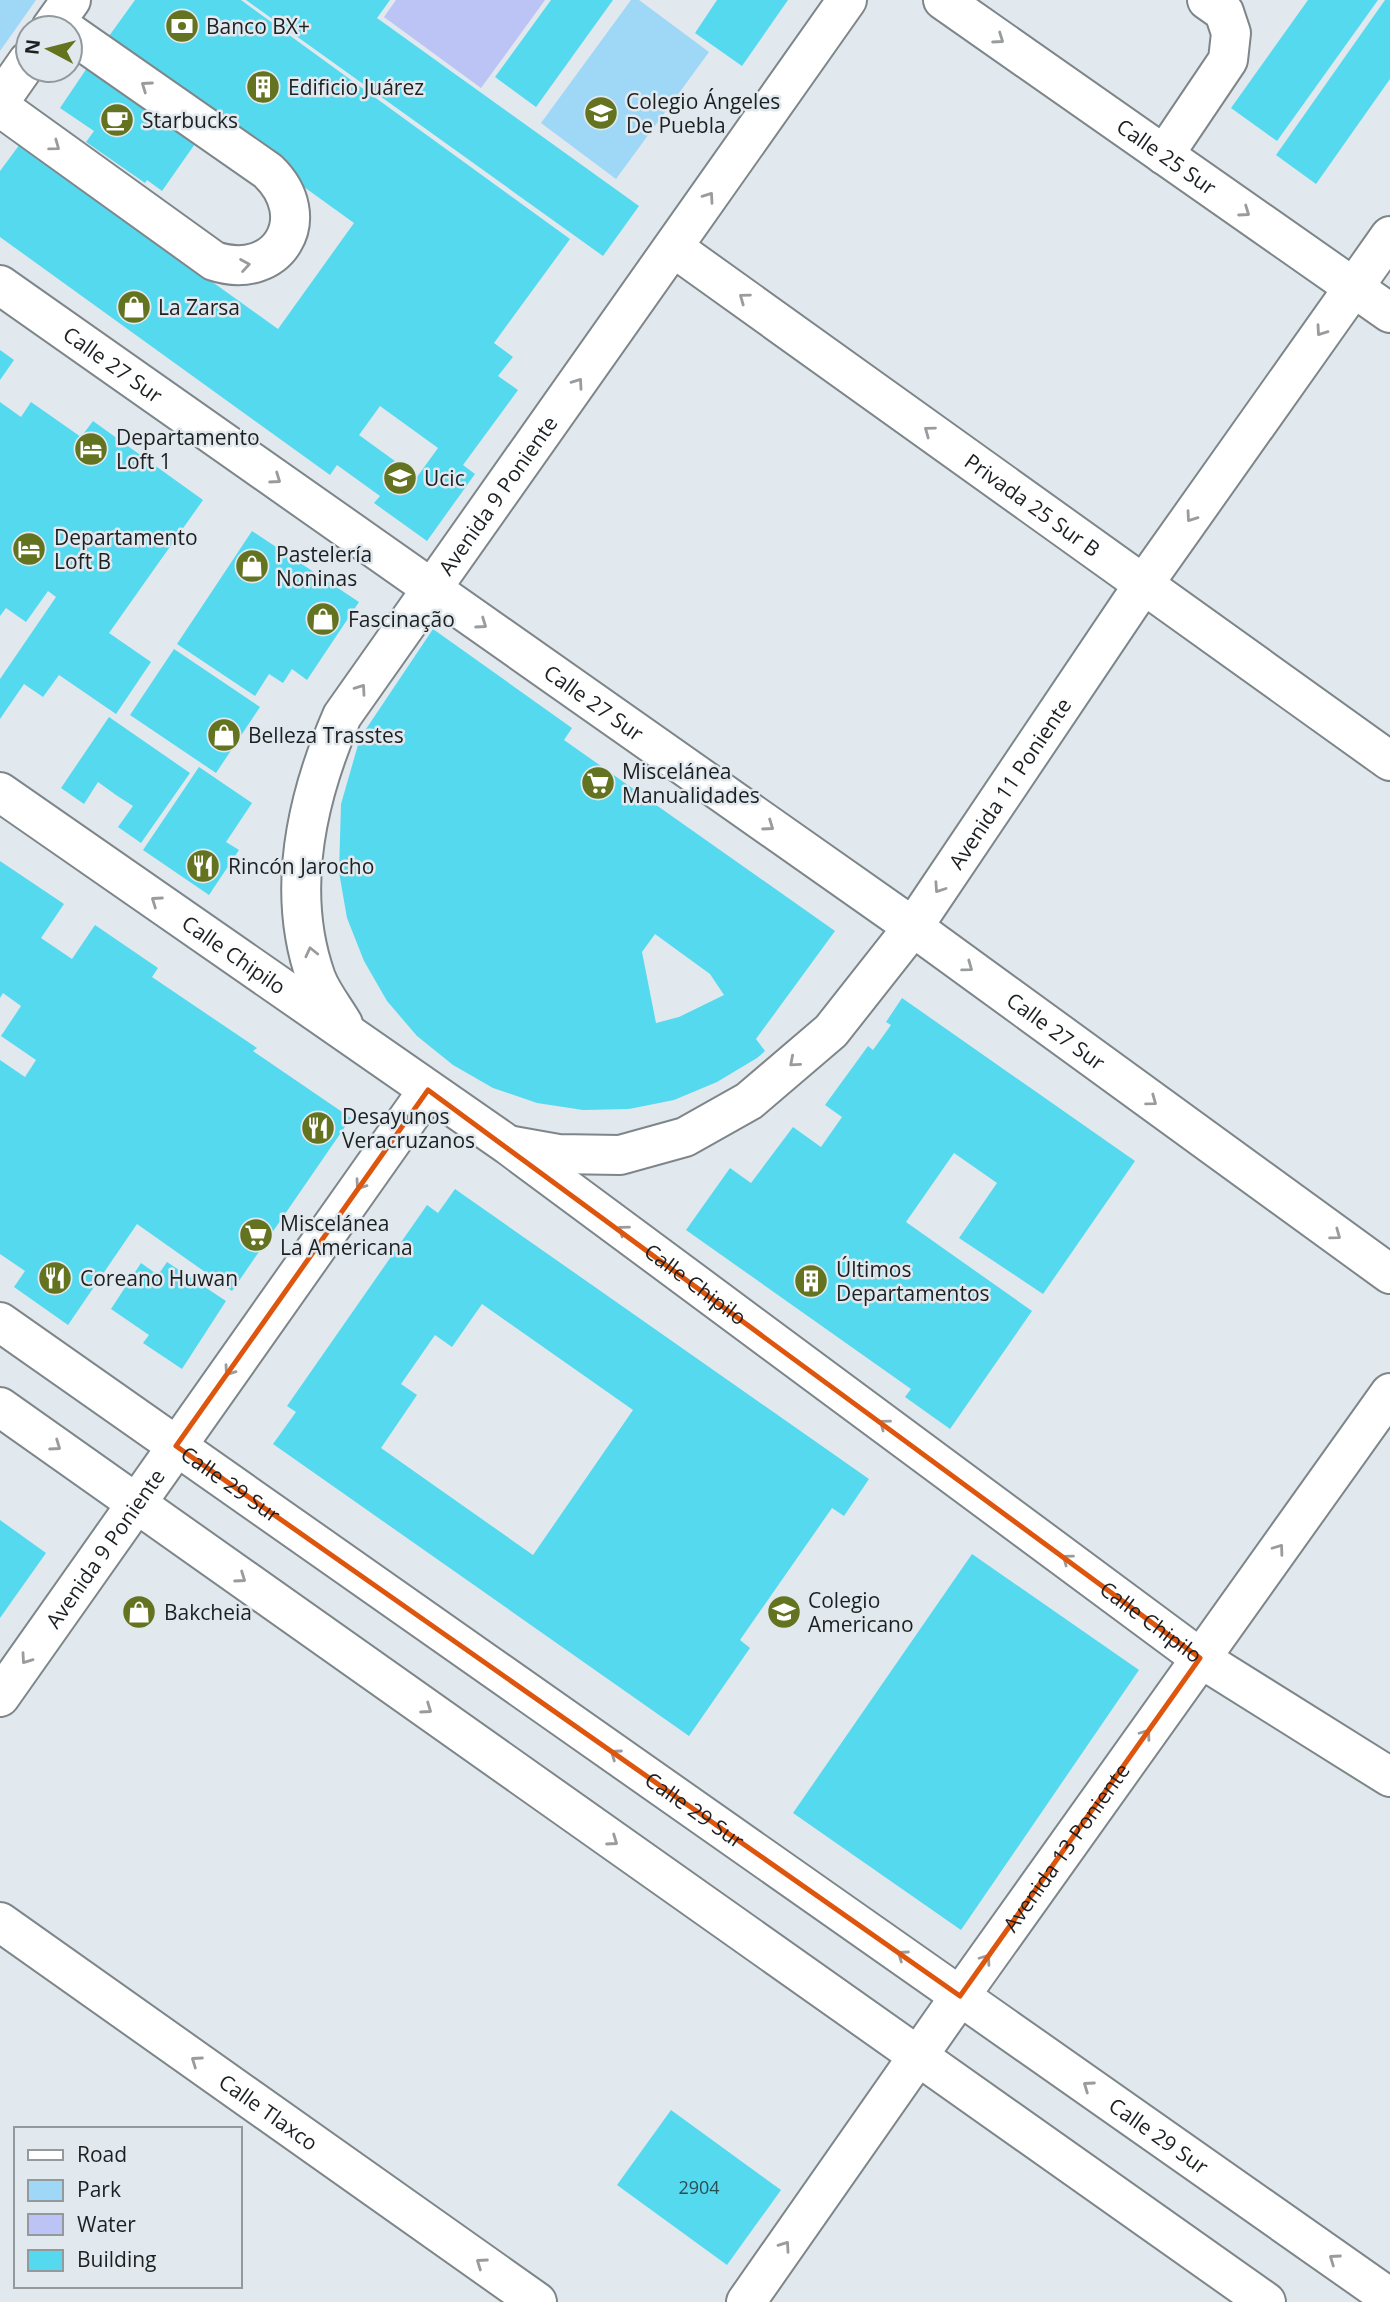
<svg xmlns="http://www.w3.org/2000/svg" width="1390" height="2302" font-family="'Open Sans',sans-serif">
  <rect width="100%" height="100%" fill="#e1e9ee"/>
  <g fill="#9fd7f7">
    <polygon points="0,0 36,0 0,51"/>
    <polygon points="631,0 639,0 709,52 616,179 541,123"/>
  </g>
  <polygon fill="#bcc3f5" points="396,0 545,0 481,88 384,17"/>
  <g fill="#55d9ee" fill-rule="evenodd">
    <path d="M135,0H241L570,239L494,343L513,357L498,376L518,390L463,465L475,474L427,541L374,503L380,496L337,465L330,475L0,237V171L20,144L278,329L354,223L104,43ZM380,406L438,448L417,477L359,435Z"/>
    <polygon points="246,0 390,0 377,18 639,206 603,256"/>
    <polygon points="551,0 613,0 536,107 495,77"/>
    <polygon points="717,0 788,0 742,66 695,33"/>
    <polygon points="1308,0 1378,0 1277,141 1231,108"/>
    <polygon points="1385,0 1390,0 1390,79 1316,184 1276,155"/>
    <polygon points="87,68 120,92 126,84 197,141 162,191 147,180 145,183 86,142 94,131 60,108"/>
    <polygon points="0,350 14,360 0,380"/>
    <polygon points="0,402 21,417 31,402 81,437 93,421 203,500 109,633 151,662 116,714 59,675 43,697 24,684 0,719 0,679 56,597 48,591 26,622 6,608 0,616"/>
    <polygon points="252,531 359,602 307,680 292,669 283,683 269,674 255,696 177,644"/>
    <path d="M433,629L572,728L564,740L835,931L756,1039L765,1051L757,1058L717,1082L674,1100L629,1109L583,1110L537,1103L493,1088L453,1065L417,1036L387,1001L364,961L347,918L339,872L341,804L360,738ZM655,934L710,974L724,995L679,1017L656,1023L642,952Z"/>
    <polygon points="174,649 260,707 216,773 130,715"/>
    <polygon points="109,717 190,773 141,843 118,827 133,806 116,795 98,782 84,804 61,788"/>
    <polygon points="199,767 252,803 226,842 239,850 209,895 143,850"/>
    <polygon points="0,861 64,904 41,938 72,959 95,925 158,968 152,977 257,1048 253,1051 351,1118 232,1291 137,1224 68,1325 14,1287 25,1271 0,1254 0,1060 25,1077 36,1060 1,1036 21,1006 3,993 0,998"/>
    <polygon points="902,998 1135,1161 1043,1294 959,1238 997,1183 954,1153 906,1222 1032,1311 950,1429 905,1397 911,1389 686,1230 730,1168 751,1183 793,1127 821,1147 842,1117 825,1105 868,1046 873,1050 891,1025 886,1022"/>
    <path d="M455,1189L869,1479L844,1516L832,1508L740,1640L750,1648L689,1736L273,1444L296,1412L287,1406L427,1205L438,1213ZM482,1304L633,1410L533,1555L381,1448L417,1395L401,1384L435,1335L452,1347Z"/>
    <polygon points="167,1262 226,1301 182,1369 143,1343 149,1335 111,1309 141,1263 158,1275"/>
    <polygon points="0,1520 46,1553 0,1618"/>
    <polygon points="972,1554 1139,1670 961,1930 793,1813"/>
    <polygon points="671,2110 781,2190 727,2265 617,2185"/>
  </g>
  <g fill="none" stroke-linecap="round" stroke-linejoin="round">
    <g stroke="#7e868a" stroke-width="42">
      <g id="minor">
        <path id="s1" d="M943,0L1390,313"/>
        <path d="M0,107L214,261C278,282 317,218 268,171L70,33"/>
        <polyline points="1164,155 1228,60 1231,33 1224,12 1207,0"/>
        <path id="s2" d="M674,248L1390,761"/>
        <path id="s3" d="M0,285L913,927L1390,1274"/>
        <path id="s4" d="M0,792L508,1145L1200,1658L1390,1777"/>
        <path id="s5" d="M343,1024C335,1010 322,994 316,978C285,891 307,797 342,716L847,0"/>
        <path id="s6" d="M513,1146L558,1154L620,1155L685,1137L749,1101L831,1031L913,927L1143,585L1390,236"/>
        <path id="s7" d="M0,1322L1390,2298"/>
        <polyline points="0,1407 1266,2302"/>
        <path id="s8" d="M0,1697L428,1090"/>
        <path id="s9" d="M0,1922L537,2302"/>
        <path id="s10" d="M746,2302L960,1996L1390,1393"/>
      </g>
    </g>
    <g stroke="#7e868a" stroke-width="42">
      <g id="major">
        <polyline points="51,28 71,0"/>
        <polyline points="0,101 28,61"/>
      </g>
    </g>
    <use href="#minor" stroke="#fff" stroke-width="38"/>
    <use href="#major" stroke="#fff" stroke-width="38"/>
  </g>
  <defs><path id="oneway-chevron" d="M-2-3.5L2.5 0L-2 3.5" fill="none" stroke-width="1.6" stroke-linecap="round" stroke-linejoin="round" transform="scale(1.75)"/></defs>
  <g stroke="#999b9c">
    <use href="#oneway-chevron" transform="translate(999 39) rotate(35)"/>
    <use href="#oneway-chevron" transform="translate(146 86) rotate(-145)"/>
    <use href="#oneway-chevron" transform="translate(55 146) rotate(36)"/>
    <use href="#oneway-chevron" transform="translate(709 197) rotate(-55)"/>
    <use href="#oneway-chevron" transform="translate(1245 212) rotate(35)"/>
    <use href="#oneway-chevron" transform="translate(245 265) rotate(-9)"/>
    <use href="#oneway-chevron" transform="translate(744 298) rotate(-144)"/>
    <use href="#oneway-chevron" transform="translate(1321 331) rotate(125)"/>
    <use href="#oneway-chevron" transform="translate(578 383) rotate(-55)"/>
    <use href="#oneway-chevron" transform="translate(929 431) rotate(-144)"/>
    <use href="#oneway-chevron" transform="translate(276 479) rotate(35)"/>
    <use href="#oneway-chevron" transform="translate(1191 517) rotate(125)"/>
    <use href="#oneway-chevron" transform="translate(482 624) rotate(35)"/>
    <use href="#oneway-chevron" transform="translate(361 689) rotate(-55)"/>
    <use href="#oneway-chevron" transform="translate(769 826) rotate(35)"/>
    <use href="#oneway-chevron" transform="translate(939 888) rotate(124)"/>
    <use href="#oneway-chevron" transform="translate(156 901) rotate(-145)"/>
    <use href="#oneway-chevron" transform="translate(311 952) rotate(-103)"/>
    <use href="#oneway-chevron" transform="translate(968 967) rotate(36)"/>
    <use href="#oneway-chevron" transform="translate(794 1062) rotate(139)"/>
    <use href="#oneway-chevron" transform="translate(1152 1101) rotate(36)"/>
    <use href="#oneway-chevron" transform="translate(360 1185) rotate(125)"/>
    <use href="#oneway-chevron" transform="translate(623 1230) rotate(-143)"/>
    <use href="#oneway-chevron" transform="translate(1336 1235) rotate(36)"/>
    <use href="#oneway-chevron" transform="translate(229 1371) rotate(125)"/>
    <use href="#oneway-chevron" transform="translate(884 1424) rotate(-143)"/>
    <use href="#oneway-chevron" transform="translate(56 1446) rotate(35)"/>
    <use href="#oneway-chevron" transform="translate(1279 1549) rotate(-54)"/>
    <use href="#oneway-chevron" transform="translate(1067 1559) rotate(-143)"/>
    <use href="#oneway-chevron" transform="translate(241 1578) rotate(35)"/>
    <use href="#oneway-chevron" transform="translate(26 1659) rotate(125)"/>
    <use href="#oneway-chevron" transform="translate(427 1709) rotate(35)"/>
    <use href="#oneway-chevron" transform="translate(1146 1734) rotate(-54)"/>
    <use href="#oneway-chevron" transform="translate(615 1754) rotate(-145)"/>
    <use href="#oneway-chevron" transform="translate(613 1841) rotate(35)"/>
    <use href="#oneway-chevron" transform="translate(902 1955) rotate(-145)"/>
    <use href="#oneway-chevron" transform="translate(986 1959) rotate(-54)"/>
    <use href="#oneway-chevron" transform="translate(196 2061) rotate(-145)"/>
    <use href="#oneway-chevron" transform="translate(1088 2086) rotate(-145)"/>
    <use href="#oneway-chevron" transform="translate(785 2246) rotate(-55)"/>
    <use href="#oneway-chevron" transform="translate(1334 2259) rotate(-145)"/>
    <use href="#oneway-chevron" transform="translate(481 2263) rotate(-145)"/>
  </g>
  <path fill="none" stroke="#de560d" stroke-width="5" stroke-linejoin="round" d="M428,1090L1200,1658L960,1996L176,1446Z"/>
  <defs>
    <g id="bank-disc" transform="scale(1.75)"><circle r="9.5" fill="#647320" stroke="#e1e9ee"/><path d="M-6-4H6V4H-6ZM0-2.3a2.3 2.3 0 1 0 0 4.6a2.3 2.3 0 1 0 0-4.6Z" fill="#fff"/></g>
    <g id="building-disc" transform="scale(1.75)"><circle r="9.5" fill="#647320" stroke="#e1e9ee"/><path d="M-4-6H4V6H1V3H-1V6H-4ZM-2.5-4.3h1.7v1.8h-1.7ZM.8-4.3h1.7v1.8H.8ZM-2.5-1h1.7V.8h-1.7ZM.8-1h1.7V.8H.8Z" fill="#fff"/></g>
    <g id="school-disc" transform="scale(1.75)"><circle r="9.5" fill="#647320" stroke="#e1e9ee"/><path d="M0-5L7-2L0 1L-7-2ZM-4 1L0 2.5L4 1V4Q0 6-4 4Z" fill="#fff"/></g>
    <g id="cafe-disc" transform="scale(1.75)"><circle r="9.5" fill="#647320" stroke="#e1e9ee"/><path d="M-5.5-4.5H6V0H3Q3 3.5 0 3.5H-2.5Q-5.5 3.5-5.5 0ZM3-3.2v2h1.7v-2ZM-6 4.5H4V6H-6Z" fill="#fff"/></g>
    <g id="shop-disc" transform="scale(1.75)"><circle r="9.5" fill="#647320" stroke="#e1e9ee"/><path d="M-5-2.5h2.3a2.7 3.5 0 0 1 5.4 0H5L5.5 6h-11ZM-1.5-2.5h3a1.5 2.3 0 0 0-3 0Z" fill="#fff"/></g>
    <g id="hotel-disc" transform="scale(1.75)"><circle r="9.5" fill="#647320" stroke="#e1e9ee"/><path d="M-6-4.5h1.5V1H6V5H4.5V3h-9V5H-6ZM-4 0a1.8 1.8 0 1 1 3.6 0ZM.5 0V-2.5h3Q6-2.5 6 0Z" fill="#fff"/></g>
    <g id="supermarket-disc" transform="scale(1.75)"><circle r="9.5" fill="#647320" stroke="#e1e9ee"/><path d="M-6-5.5h2.5l.6 2H6L4.5 2H-2.5L-4.4-4H-6ZM-1.5 3.2a1.3 1.3 0 1 0 .1 0ZM3 3.2a1.3 1.3 0 1 0 .1 0Z" fill="#fff"/></g>
    <g id="restaurant-disc" transform="scale(1.75)"><circle r="9.5" fill="#647320" stroke="#e1e9ee"/><path d="M-5-6h1v4h1v-4h1v4h1v-4h1v5L-1.5 .5V6h-2V.5L-5-1ZM5-6V6H3V1.5H1.5Q1.5-4 5-6Z" fill="#fff"/></g>
  </defs>
  <g fill-rule="evenodd">
    <use href="#bank-disc" x="182" y="26"/>
    <use href="#building-disc" x="263" y="87"/>
    <use href="#school-disc" x="601" y="113"/>
    <use href="#cafe-disc" x="117" y="120"/>
    <use href="#shop-disc" x="134" y="307"/>
    <use href="#hotel-disc" x="91" y="449"/>
    <use href="#school-disc" x="400" y="478"/>
    <use href="#hotel-disc" x="29" y="549"/>
    <use href="#shop-disc" x="252" y="566"/>
    <use href="#shop-disc" x="323" y="619"/>
    <use href="#shop-disc" x="224" y="735"/>
    <use href="#supermarket-disc" x="598" y="783"/>
    <use href="#restaurant-disc" x="203" y="866"/>
    <use href="#restaurant-disc" x="318" y="1128"/>
    <use href="#supermarket-disc" x="256" y="1235"/>
    <use href="#restaurant-disc" x="55" y="1278"/>
    <use href="#building-disc" x="811" y="1281"/>
    <use href="#shop-disc" x="139" y="1612"/>
    <use href="#school-disc" x="784" y="1612"/>
  </g>
  <g text-anchor="middle" dominant-baseline="central" stroke-width="5" stroke-linejoin="round" paint-order="stroke">
    <g font-size="18" fill="#2b4e55">
      <text x="699" y="2187">2904</text>
    </g>
    <g font-size="21" fill="#1d2022" stroke="#e1e9ee" text-anchor="start">
      <text x="206" y="26">Banco BX+</text>
      <text x="288" y="87">Edificio Juárez</text>
      <text x="626" y="101">Colegio Ángeles<tspan x="626" dy="24">De Puebla</tspan></text>
      <text x="142" y="120">Starbucks</text>
      <text x="158" y="307">La Zarsa</text>
      <text x="116" y="437">Departamento<tspan x="116" dy="24">Loft 1</tspan></text>
      <text x="424" y="478">Ucic</text>
      <text x="54" y="537">Departamento<tspan x="54" dy="24">Loft B</tspan></text>
      <text x="276" y="554">Pastelería<tspan x="276" dy="24">Noninas</tspan></text>
      <text x="348" y="619">Fascinação</text>
      <text x="248" y="735">Belleza Trasstes</text>
      <text x="622" y="771">Miscelánea<tspan x="622" dy="24">Manualidades</tspan></text>
      <text x="228" y="866">Rincón Jarocho</text>
      <text x="342" y="1116">Desayunos<tspan x="342" dy="24">Veracruzanos</tspan></text>
      <text x="280" y="1223">Miscelánea<tspan x="280" dy="24">La Americana</tspan></text>
      <text x="836" y="1269">Últimos<tspan x="836" dy="24">Departamentos</tspan></text>
      <text x="80" y="1278">Coreano Huwan</text>
      <text x="808" y="1600">Colegio<tspan x="808" dy="24">Americano</tspan></text>
      <text x="164" y="1612">Bakcheia</text>
    </g>
    <g font-size="21" fill="#1d2022" stroke="#e1e9ee">
      <text stroke="none"><textPath href="#s1" startOffset="273">Calle 25 Sur</textPath></text>
      <text stroke="none"><textPath href="#s3" startOffset="138">Calle 27 Sur</textPath></text>
      <text stroke="none"><textPath href="#s5" startOffset="593">Avenida 9 Poniente</textPath></text>
      <text stroke="none"><textPath href="#s2" startOffset="441">Privada 25 Sur B</textPath></text>
      <text stroke="none"><textPath href="#s3" startOffset="726">Calle 27 Sur</textPath></text>
      <text stroke="none"><textPath href="#s6" startOffset="662">Avenida 11 Poniente</textPath></text>
      <text stroke="none"><textPath href="#s4" startOffset="285">Calle Chipilo</textPath></text>
      <text stroke="none"><textPath href="#s3" startOffset="1293">Calle 27 Sur</textPath></text>
      <text stroke="none"><textPath href="#s4" startOffset="852">Calle Chipilo</textPath></text>
      <text stroke="none"><textPath href="#s7" startOffset="282">Calle 29 Sur</textPath></text>
      <text stroke="none"><textPath href="#s8" startOffset="182">Avenida 9 Poniente</textPath></text>
      <text stroke="none"><textPath href="#s4" startOffset="1419">Calle Chipilo</textPath></text>
      <text stroke="none"><textPath href="#s7" startOffset="849">Calle 29 Sur</textPath></text>
      <text stroke="none"><textPath href="#s10" startOffset="556">Avenida 13 Poniente</textPath></text>
      <text stroke="none"><textPath href="#s9" startOffset="329">Calle Tlaxco</textPath></text>
      <text stroke="none"><textPath href="#s7" startOffset="1416">Calle 29 Sur</textPath></text>
    </g>
  </g>
  <rect x="14" y="2127" width="228" height="161" fill="#e1e9ee" stroke="#93999c" stroke-width="2"/>
  <rect x="28" y="2150" width="35" height="10" fill="#ffffff" stroke="#93999c" stroke-width="2"/>
  <text x="77" y="2162" font-size="21" fill="#1d2022">Road</text>
  <rect x="28" y="2180" width="35" height="21" fill="#9fd7f7" stroke="#93999c" stroke-width="2"/>
  <text x="77" y="2197" font-size="21" fill="#1d2022">Park</text>
  <rect x="28" y="2214" width="35" height="21" fill="#bcc3f5" stroke="#93999c" stroke-width="2"/>
  <text x="77" y="2232" font-size="21" fill="#1d2022">Water</text>
  <rect x="28" y="2250" width="35" height="21" fill="#55d9ee" stroke="#93999c" stroke-width="2"/>
  <text x="77" y="2267" font-size="21" fill="#1d2022">Building</text>
  <g transform="translate(49 49) rotate(277)"><circle r="33" fill="#e1e9ee" stroke="#93999c" stroke-width="2"/>
  <path d="M0-5L12 26L0 18L-12 26Z" fill="#647320"/>
  <text y="-10" font-size="19" font-weight="bold" text-anchor="middle" fill="#1d2022">N</text>
  </g>
</svg>
